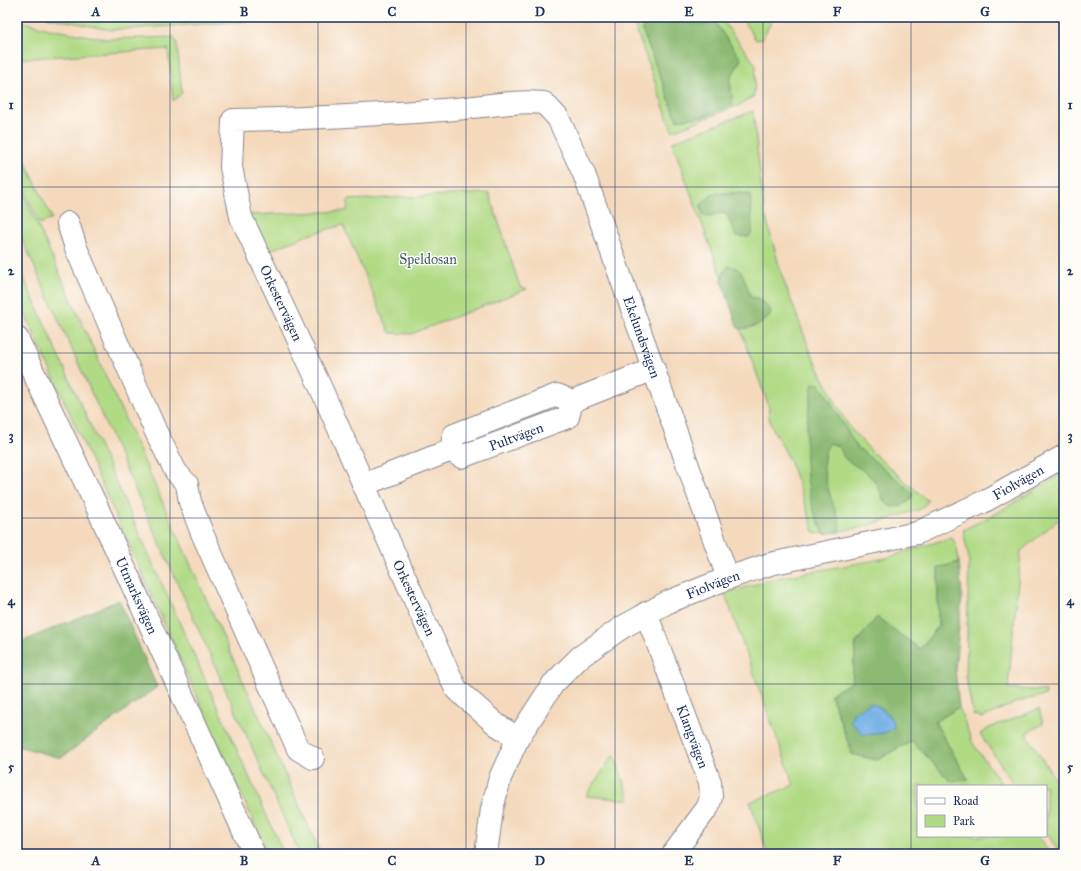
<svg xmlns="http://www.w3.org/2000/svg" width="1081" height="871" font-family="'IM FELL Great Primer',serif">
  <rect width="100%" height="100%" fill="#fdfcf7"/>
  <filter id="ink" filterUnits="userSpaceOnUse"><feTurbulence type="fractalNoise" baseFrequency=".025" numOctaves="2"/><feDisplacementMap in="SourceGraphic" scale="8" xChannelSelector="R" yChannelSelector="G"/><feConvolveMatrix kernelMatrix="1 2 1 2 8 2 1 2 1" color-interpolation-filters="sRGB"/></filter>
  <filter id="wash" filterUnits="userSpaceOnUse"><feTurbulence type="fractalNoise" baseFrequency=".012" numOctaves="4" result="noise"/><feDisplacementMap in="SourceGraphic" scale="16" xChannelSelector="R" yChannelSelector="G"/><feGaussianBlur stdDeviation="0.9" result="paint"/><feColorMatrix in="noise" values="0 0 0 0 0 0 0 0 0 0 0 0 0 0 0 0 0 1.4 0 .05"/><feComposite in="paint" operator="in"/></filter>
  <g filter="url(#wash)">
    <rect width="100%" height="100%" fill="#f4d9bc"/>
    <g fill="#b1da85" stroke="#668472">
      <polygon points="46,17 315,17 110,30"/>
      <polygon points="632,17 720,17 756,65 754,96 738,106 672,131"/>
      <polygon points="741,17 774,17 762,39 756,40"/>
      <polygon points="17,20 49,29 107,39 174,37 177,43 182,93 173,101 168,49 17,59"/>
      <path d="M753,111L764,210L782,276L811,353L839,409L850,428L873,453L928,501L921,509L860,528L815,534C805,506 797,476 784,449C778,436 766,423 769,407L672,142Z"/>
      <polygon points="17,144 52,218 40,224 17,175"/>
      <polygon points="17,179 321,854 300,854 17,228"/>
      <polygon points="489,193 520,287 527,289 411,334 390,333 343,225 308,235 266,252 249,215 347,211 348,200"/>
      <polygon points="17,263 284,854 268,854 17,296"/>
      <polygon points="1063,473 1064,515 1021,551 1008,688 1046,691 1046,695 1017,702 982,718 973,715 966,678 969,559 963,530 995,514"/>
      <polygon points="952,537 957,548 959,562 938,568 938,627 920,649 877,618 856,643 852,682 831,695 852,754 876,760 912,741 951,782 967,779 935,722 959,707 972,742 1003,786 918,786 918,836 1038,836 1050,854 768,854 750,802 794,785 725,594 772,579 886,558"/>
      <polygon points="1039,709 1043,724 1026,733 1064,794 1064,854 1060,854 1046,832 1046,786 1015,786 980,734 989,728"/>
      <polygon points="614,754 630,800 586,796"/>
    </g>
    <g fill="#8cba72" stroke="#547468">
      <polygon points="647,17 708,17 714,21 741,59 730,80 733,105 702,117 677,120 642,30"/>
      <polygon points="717,193 742,193 751,195 752,232 749,237 736,236 727,215 722,213 704,217 700,206 710,196"/>
      <path d="M728,266C746,267 744,283 751,297L758,298L771,310L770,316C762,324 750,330 738,328L722,281L724,272Z"/>
      <path d="M813,383L820,384L857,447L902,483L913,494C909,505 901,506 892,507L884,501L877,484L867,473L845,459L838,446L830,443C814,460 833,503 840,523L839,532L825,534C799,495 804,427 813,383Z"/>
      <polygon points="959,562 962,596 955,669 959,707 935,722 968,779 951,782 912,741 876,760 852,754 831,694 852,682 856,643 877,617 920,649 938,627 938,568"/>
      <polygon points="119,600 157,687 61,758 17,746 17,644"/>
    </g>
    <path fill="#72b0e5" stroke="#4670a2" d="M871,703C883,709 892,714 894,728L885,733L863,735L850,721L855,711Z"/>
  </g>
  <g filter="url(#ink)">
    <g fill="none" stroke-linecap="round" stroke-linejoin="round">
      <g stroke="#88848d" stroke-width="24">
        <g id="minor">
          <polyline points="68,223 76,248 156,432 176,472 187,484 190,502 202,533 298,749 313,758"/>
          <polyline points="451,450 454,435 557,395 572,401 654,369"/>
          <path id="s1" d="M451,450L461,457L568,417L572,401"/>
          <polyline points="363,485 451,450"/>
          <path id="s2" d="M646,613L710,782L711,797L708,807L673,854"/>
          <path id="s3" d="M518,738L497,725L456,689L422,616L319,384L241,217L231,167L233,120C303,119 373,115 443,110C477,108 510,100 544,103L558,118L584,174L728,578"/>
          <path id="s4" d="M486,854L492,809L500,778L518,738L553,684L580,657L621,628L668,602L728,578L770,564L917,533L983,502L1064,456"/>
        </g>
      </g>
      <g stroke="#88848d" stroke-width="24">
        <g id="major">
          <path id="s5" d="M17,338L96,505L254,854"/>
        </g>
      </g>
      <use href="#minor" stroke="#fff" stroke-width="22"/>
      <use href="#major" stroke="#fff" stroke-width="22"/>
    </g>
  </g>
  <path fill="none" stroke="#1b2f5e" stroke-width="1" stroke-opacity="0.55" d="M170,17V854M318,17V854M466,17V854M615,17V854M763,17V854M911,17V854M17,187H1064M17,353H1064M17,518H1064M17,684H1064"/>
  <g text-anchor="middle" dominant-baseline="central" stroke-width="3" stroke-linejoin="round" paint-order="stroke">
    <g font-size="14" fill="#405a68" stroke="#fdfcf7">
      <text x="428" y="259">Speldosan</text>
    </g>
    <g font-size="14" fill="#1b2f5e" stroke="#fdfcf7">
      <text transform="translate(281 303) rotate(65)">Orkestervägen</text>
      <text stroke="none"><textPath href="#s3" startOffset="1263">Ekelundsvägen</textPath></text>
      <text stroke="none"><textPath href="#s1" startOffset="71">Pultvägen</textPath></text>
      <text stroke="none"><textPath href="#s4" startOffset="700">Fiolvägen</textPath></text>
      <text stroke="none"><textPath href="#s4" startOffset="376">Fiolvägen</textPath></text>
      <text stroke="none"><textPath href="#s5" startOffset="284">Utmarksvägen</textPath></text>
      <text transform="translate(414 598) rotate(65)">Orkestervägen</text>
      <text stroke="none"><textPath href="#s2" startOffset="132">Klangvägen</textPath></text>
    </g>
  </g>
  <rect width="1081" height="871" fill="none" stroke="#fdfcf7" stroke-width="44"/>
  <rect x="917" y="785" width="130" height="52" fill="#fdfcf7" stroke="#a3aaba"/>
  <rect x="925" y="798" width="20" height="6" fill="#ffffff" stroke="#a3aaba"/>
  <text x="953" y="805" font-size="12" fill="#1b2f5e">Road</text>
  <rect x="925" y="815" width="20" height="12" fill="#b1da85" stroke="#a3aaba"/>
  <text x="953" y="825" font-size="12" fill="#1b2f5e">Park</text>
  <rect x="22" y="22" width="1037" height="827" fill="none" stroke="#1b2f5e" stroke-width="1.5"/>
  <g font-size="13" text-anchor="middle" font-weight="bold" fill="#1b2f5e">
    <text x="96" y="16">A</text>
    <text x="244" y="16">B</text>
    <text x="392" y="16">C</text>
    <text x="540" y="16">D</text>
    <text x="689" y="16">E</text>
    <text x="837" y="16">F</text>
    <text x="985" y="16">G</text>
    <text x="11" y="109">1</text>
    <text x="1070" y="109">1</text>
    <text x="11" y="275">2</text>
    <text x="1070" y="275">2</text>
    <text x="11" y="440">3</text>
    <text x="1070" y="440">3</text>
    <text x="11" y="605">4</text>
    <text x="1070" y="605">4</text>
    <text x="11" y="771">5</text>
    <text x="1070" y="771">5</text>
    <text x="96" y="865">A</text>
    <text x="244" y="865">B</text>
    <text x="392" y="865">C</text>
    <text x="540" y="865">D</text>
    <text x="689" y="865">E</text>
    <text x="837" y="865">F</text>
    <text x="985" y="865">G</text>
  </g>
</svg>
